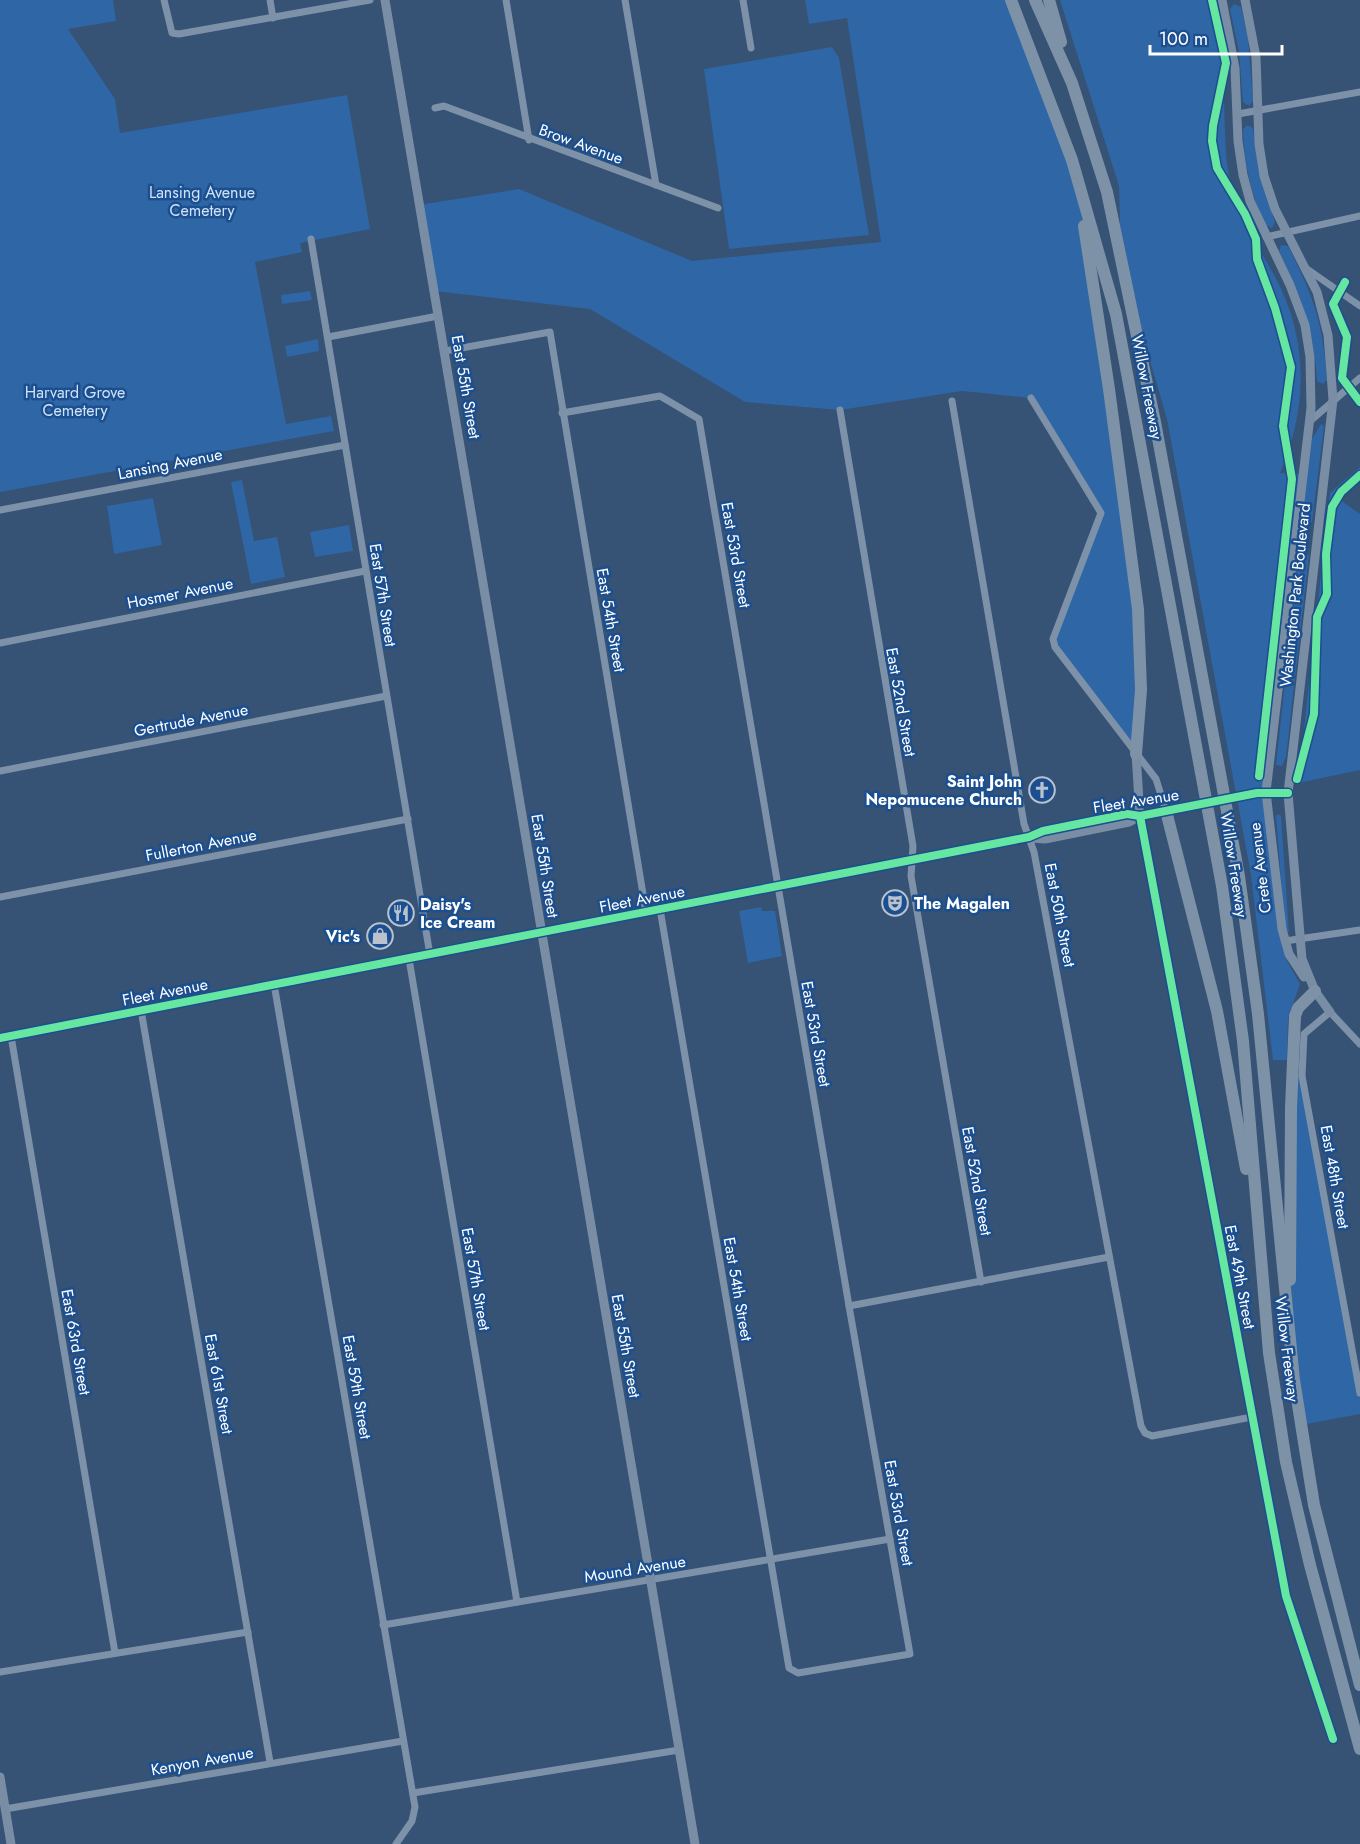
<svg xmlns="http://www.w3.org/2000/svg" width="1360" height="1844" font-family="Jost,sans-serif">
  <rect width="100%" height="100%" fill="#365274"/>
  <g fill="#2f66a5">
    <polygon points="0,0 113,0 116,21 68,29 115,99 120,133 347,95 370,229 300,243 302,252 255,262 286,424 331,416 334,431 0,492"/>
    <polygon points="805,0 1009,0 1072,160 1091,263 1138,609 1136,754 1053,639 1101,513 1031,398 962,391 840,410 745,402 590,309 434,291 419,205 519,189 692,261 881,242 847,18 809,24"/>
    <path d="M1060,0H1208C1216,28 1221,56 1223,85C1226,119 1223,152 1231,185C1240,219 1258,246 1274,275C1309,338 1308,408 1280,473L1303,474L1267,776L1289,954L1287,961L1300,984L1288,1018L1287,1060H1273L1251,875L1167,419L1121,261L1119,186Z"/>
    <polygon points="1234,4 1241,7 1248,38 1253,101 1249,106 1243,102 1239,52 1230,9"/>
    <polygon points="832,47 839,58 869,235 729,249 704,69"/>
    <path d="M1248,125L1253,128L1258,169L1275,222L1272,228L1265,225C1251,195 1244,163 1243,129Z"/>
    <path d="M1281,245L1288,246C1314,297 1323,323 1327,380L1323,384L1317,381C1315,333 1300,294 1279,251Z"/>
    <polygon points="310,291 312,300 282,304 281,295"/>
    <polygon points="318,339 319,351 287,357 285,346"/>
    <polygon points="1321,424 1324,426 1312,522 1305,525 1302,519 1312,439"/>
    <polygon points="1360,467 1360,478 1339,499 1360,514 1360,770 1298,783 1330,493"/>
    <polygon points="242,480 254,541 277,537 285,577 251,584 231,482"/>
    <polygon points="153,498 162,545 114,554 107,506"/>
    <polygon points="349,525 353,551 315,557 310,532"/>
    <polygon points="1299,554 1309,555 1286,757 1282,766 1276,765"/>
    <polygon points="1278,814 1281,816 1289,932 1285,931 1276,816"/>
    <polygon points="761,907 762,911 775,911 782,956 748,963 739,911"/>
    <polygon points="1291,1076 1302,1076 1360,1393 1360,1414 1301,1425 1289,1323"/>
  </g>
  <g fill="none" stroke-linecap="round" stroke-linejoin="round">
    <g stroke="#7d92a8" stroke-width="7">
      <polyline points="164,0 172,33 179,34 370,0"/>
      <polyline points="270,0 273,18"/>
      <polyline points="506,0 529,140"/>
      <polyline points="625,0 656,185"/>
      <polyline points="743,0 751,48"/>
      <polyline points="435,108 444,106 718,208"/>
      <polyline points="1238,114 1360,92"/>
      <polyline points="1266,237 1360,216"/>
      <polyline points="311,239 430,955"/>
      <polyline points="1307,269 1360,306"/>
      <polyline points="328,337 438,316"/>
      <polyline points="445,351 550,332 646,912"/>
      <polyline points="1031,398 1101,513 1053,639 1055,647 1156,779 1166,811"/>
      <polyline points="952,401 1024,824 1034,852 1141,1426 1145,1433 1152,1436 1252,1417"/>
      <polyline points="840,410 913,846 911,876 981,1282"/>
      <polyline points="562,413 660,396 699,419 849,1306 910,1654 798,1673 789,1668 660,909"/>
      <polyline points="1309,422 1360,378"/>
      <polyline points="0,510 345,445"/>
      <polyline points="0,643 365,571"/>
      <polyline points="0,771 386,696"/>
      <polyline points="1140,816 1286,1596 1333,1739"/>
      <polyline points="0,897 408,819"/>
      <polyline points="1285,941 1360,930"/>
      <polyline points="409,959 517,1602"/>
      <polyline points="274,984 415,1807 412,1821 396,1844"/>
      <polyline points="141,1010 270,1762"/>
      <polyline points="11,1036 115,1653"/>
      <polyline points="1360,1044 1330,1012 1304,1034 1302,1076 1360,1393"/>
      <polyline points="849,1306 1109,1257"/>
      <polyline points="383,1625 890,1539"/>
      <polyline points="0,1672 248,1632"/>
      <polyline points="413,1793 679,1750"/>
      <polyline points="5,1809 403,1741"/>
    </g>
    <g stroke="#798da4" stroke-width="9">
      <polyline points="385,0 695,1844"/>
      <polyline points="1222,0 1235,68 1238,141 1243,175 1250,201 1290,285 1305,325 1310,357 1311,408 1266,792 1282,929 1289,954 1304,977"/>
      <polyline points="1245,0 1256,57 1259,144 1264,176 1275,209 1317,292 1328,335 1333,400 1288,793 1302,959 1315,991 1330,1012"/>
      <polyline points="1136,754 1140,816"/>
      <polyline points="1250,794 1288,793"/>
      <polyline points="1032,838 1045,839 1129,822 1140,816"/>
      <polyline points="0,1038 1029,837 1043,831 1127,814 1140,816 1179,808"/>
      <polyline points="0,1777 11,1844"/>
    </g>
    <g stroke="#7e92a7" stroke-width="12">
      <polyline points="1011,0 1072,160 1116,314 1222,886 1243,1041 1269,1353 1286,1462 1310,1565 1360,1749"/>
      <polyline points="1035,0 1072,83 1107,192 1155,422 1239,876 1258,1014 1294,1380 1314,1505 1360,1685"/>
      <polyline points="1049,0 1061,42"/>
      <polyline points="1084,226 1109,389 1138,609 1141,690 1136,754"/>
      <polyline points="1166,811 1217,1011 1246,1169"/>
      <polyline points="1290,1280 1291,1108 1295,1016 1298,1008 1315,991"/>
    </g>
    <polyline stroke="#798da4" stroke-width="9" points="1179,808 1250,794"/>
    <g stroke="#1b4f8f" stroke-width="11">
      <g id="cycleway">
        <polyline points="1212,0 1226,63 1213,126 1212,141 1217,168 1245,214 1256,239 1257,259 1275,308 1291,367 1283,426 1292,479 1259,776"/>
        <polyline points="1345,282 1333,304 1347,337 1342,378 1360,402"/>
        <polyline points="1297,779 1314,714 1317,617 1327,594 1326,554 1332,507 1341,492 1360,475"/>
        <polyline points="1140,816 1286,1596 1333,1739"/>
        <polyline points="0,1038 1029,837 1043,831 1127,814 1140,816 1257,793 1288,793"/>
      </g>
    </g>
    <use href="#cycleway" stroke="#66e7a1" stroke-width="8"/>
  </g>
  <defs>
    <g id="church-ring" transform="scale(1.35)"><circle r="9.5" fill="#1b4f8f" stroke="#b9c2ce" stroke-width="1.5"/><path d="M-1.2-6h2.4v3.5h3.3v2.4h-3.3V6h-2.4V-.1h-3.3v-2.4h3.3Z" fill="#b9c2ce"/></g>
    <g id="theatre-ring" transform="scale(1.35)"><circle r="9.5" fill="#1b4f8f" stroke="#b9c2ce" stroke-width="1.5"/><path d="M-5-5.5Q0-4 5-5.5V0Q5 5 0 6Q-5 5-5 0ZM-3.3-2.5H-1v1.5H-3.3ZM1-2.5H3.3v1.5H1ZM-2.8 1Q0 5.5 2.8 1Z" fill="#b9c2ce"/></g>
    <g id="restaurant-ring" transform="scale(1.35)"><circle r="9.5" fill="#1b4f8f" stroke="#b9c2ce" stroke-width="1.5"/><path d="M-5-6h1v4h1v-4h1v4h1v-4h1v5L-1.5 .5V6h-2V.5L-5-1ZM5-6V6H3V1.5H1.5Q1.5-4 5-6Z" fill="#b9c2ce"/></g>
    <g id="shop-ring" transform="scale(1.35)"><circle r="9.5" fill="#1b4f8f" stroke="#b9c2ce" stroke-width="1.5"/><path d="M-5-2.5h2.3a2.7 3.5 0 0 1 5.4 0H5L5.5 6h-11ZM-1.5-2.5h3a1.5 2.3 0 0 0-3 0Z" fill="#b9c2ce"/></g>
  </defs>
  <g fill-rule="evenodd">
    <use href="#church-ring" x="1042" y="790"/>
    <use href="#theatre-ring" x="895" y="903"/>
    <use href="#restaurant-ring" x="401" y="913"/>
    <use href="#shop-ring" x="380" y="936"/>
  </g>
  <g text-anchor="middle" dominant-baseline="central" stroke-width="5" stroke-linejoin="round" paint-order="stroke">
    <g font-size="16" fill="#fff" stroke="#1b4f8f">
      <text transform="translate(581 144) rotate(20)">Brow Avenue</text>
      <text transform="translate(466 387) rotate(80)">East 55th Street</text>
      <text transform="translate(1147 387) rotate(79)">Willow Freeway</text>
      <text transform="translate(170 464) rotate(-11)">Lansing Avenue</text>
      <text transform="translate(736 555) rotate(80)">East 53rd Street</text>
      <text transform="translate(180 593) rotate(-11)">Hosmer Avenue</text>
      <text transform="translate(383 595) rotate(81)">East 57th Street</text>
      <text transform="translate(1295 595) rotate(-84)">Washington Park Boulevard</text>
      <text transform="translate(611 620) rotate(80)">East 54th Street</text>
      <text transform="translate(901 702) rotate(80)">East 52nd Street</text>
      <text transform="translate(191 720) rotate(-11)">Gertrude Avenue</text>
      <text transform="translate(1136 801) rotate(-9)">Fleet Avenue</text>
      <text transform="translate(201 845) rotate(-11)">Fullerton Avenue</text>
      <text transform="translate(1234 865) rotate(81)">Willow Freeway</text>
      <text transform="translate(545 866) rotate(81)">East 55th Street</text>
      <text transform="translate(1260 868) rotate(-97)">Crete Avenue</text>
      <text transform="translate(642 899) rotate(-11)">Fleet Avenue</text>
      <text transform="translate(1060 915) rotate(79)">East 50th Street</text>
      <text transform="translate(165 992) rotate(-11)">Fleet Avenue</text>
      <text transform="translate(816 1034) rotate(80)">East 53rd Street</text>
      <text transform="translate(1335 1177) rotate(80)">East 48th Street</text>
      <text transform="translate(977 1181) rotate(80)">East 52nd Street</text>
      <text transform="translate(1240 1277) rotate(79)">East 49th Street</text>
      <text transform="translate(476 1279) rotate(80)">East 57th Street</text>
      <text transform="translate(738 1289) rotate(80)">East 54th Street</text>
      <text transform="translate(76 1342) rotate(80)">East 63rd Street</text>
      <text transform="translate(626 1346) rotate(80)">East 55th Street</text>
      <text transform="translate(1287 1349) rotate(83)">Willow Freeway</text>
      <text transform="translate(219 1384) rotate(80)">East 61st Street</text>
      <text transform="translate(357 1387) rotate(80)">East 59th Street</text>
      <text transform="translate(899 1513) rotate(80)">East 53rd Street</text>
      <text transform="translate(635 1569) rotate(-9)">Mound Avenue</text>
      <text transform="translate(202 1761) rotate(-10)">Kenyon Avenue</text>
    </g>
    <g font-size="16" fill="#cfe3fa" stroke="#1b4f8f">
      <text x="202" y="192">Lansing Avenue<tspan x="202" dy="18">Cemetery</tspan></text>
      <text x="75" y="392">Harvard Grove<tspan x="75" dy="18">Cemetery</tspan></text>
    </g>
    <g font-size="16" font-weight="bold" fill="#fff" stroke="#1b4f8f" text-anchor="end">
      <text x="1022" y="781">Saint John<tspan x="1022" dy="18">Nepomucene Church</tspan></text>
      <text x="914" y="903" text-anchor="start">The Magalen</text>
      <text x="420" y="904" text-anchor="start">Daisy's<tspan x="420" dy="18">Ice Cream</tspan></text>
      <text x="360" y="936">Vic's</text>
    </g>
  </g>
  <path d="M1150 45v9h132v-9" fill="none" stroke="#ffffff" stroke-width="3"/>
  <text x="1159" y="45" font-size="18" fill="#ffffff" stroke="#1b4f8f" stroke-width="4.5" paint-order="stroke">100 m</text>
</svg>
